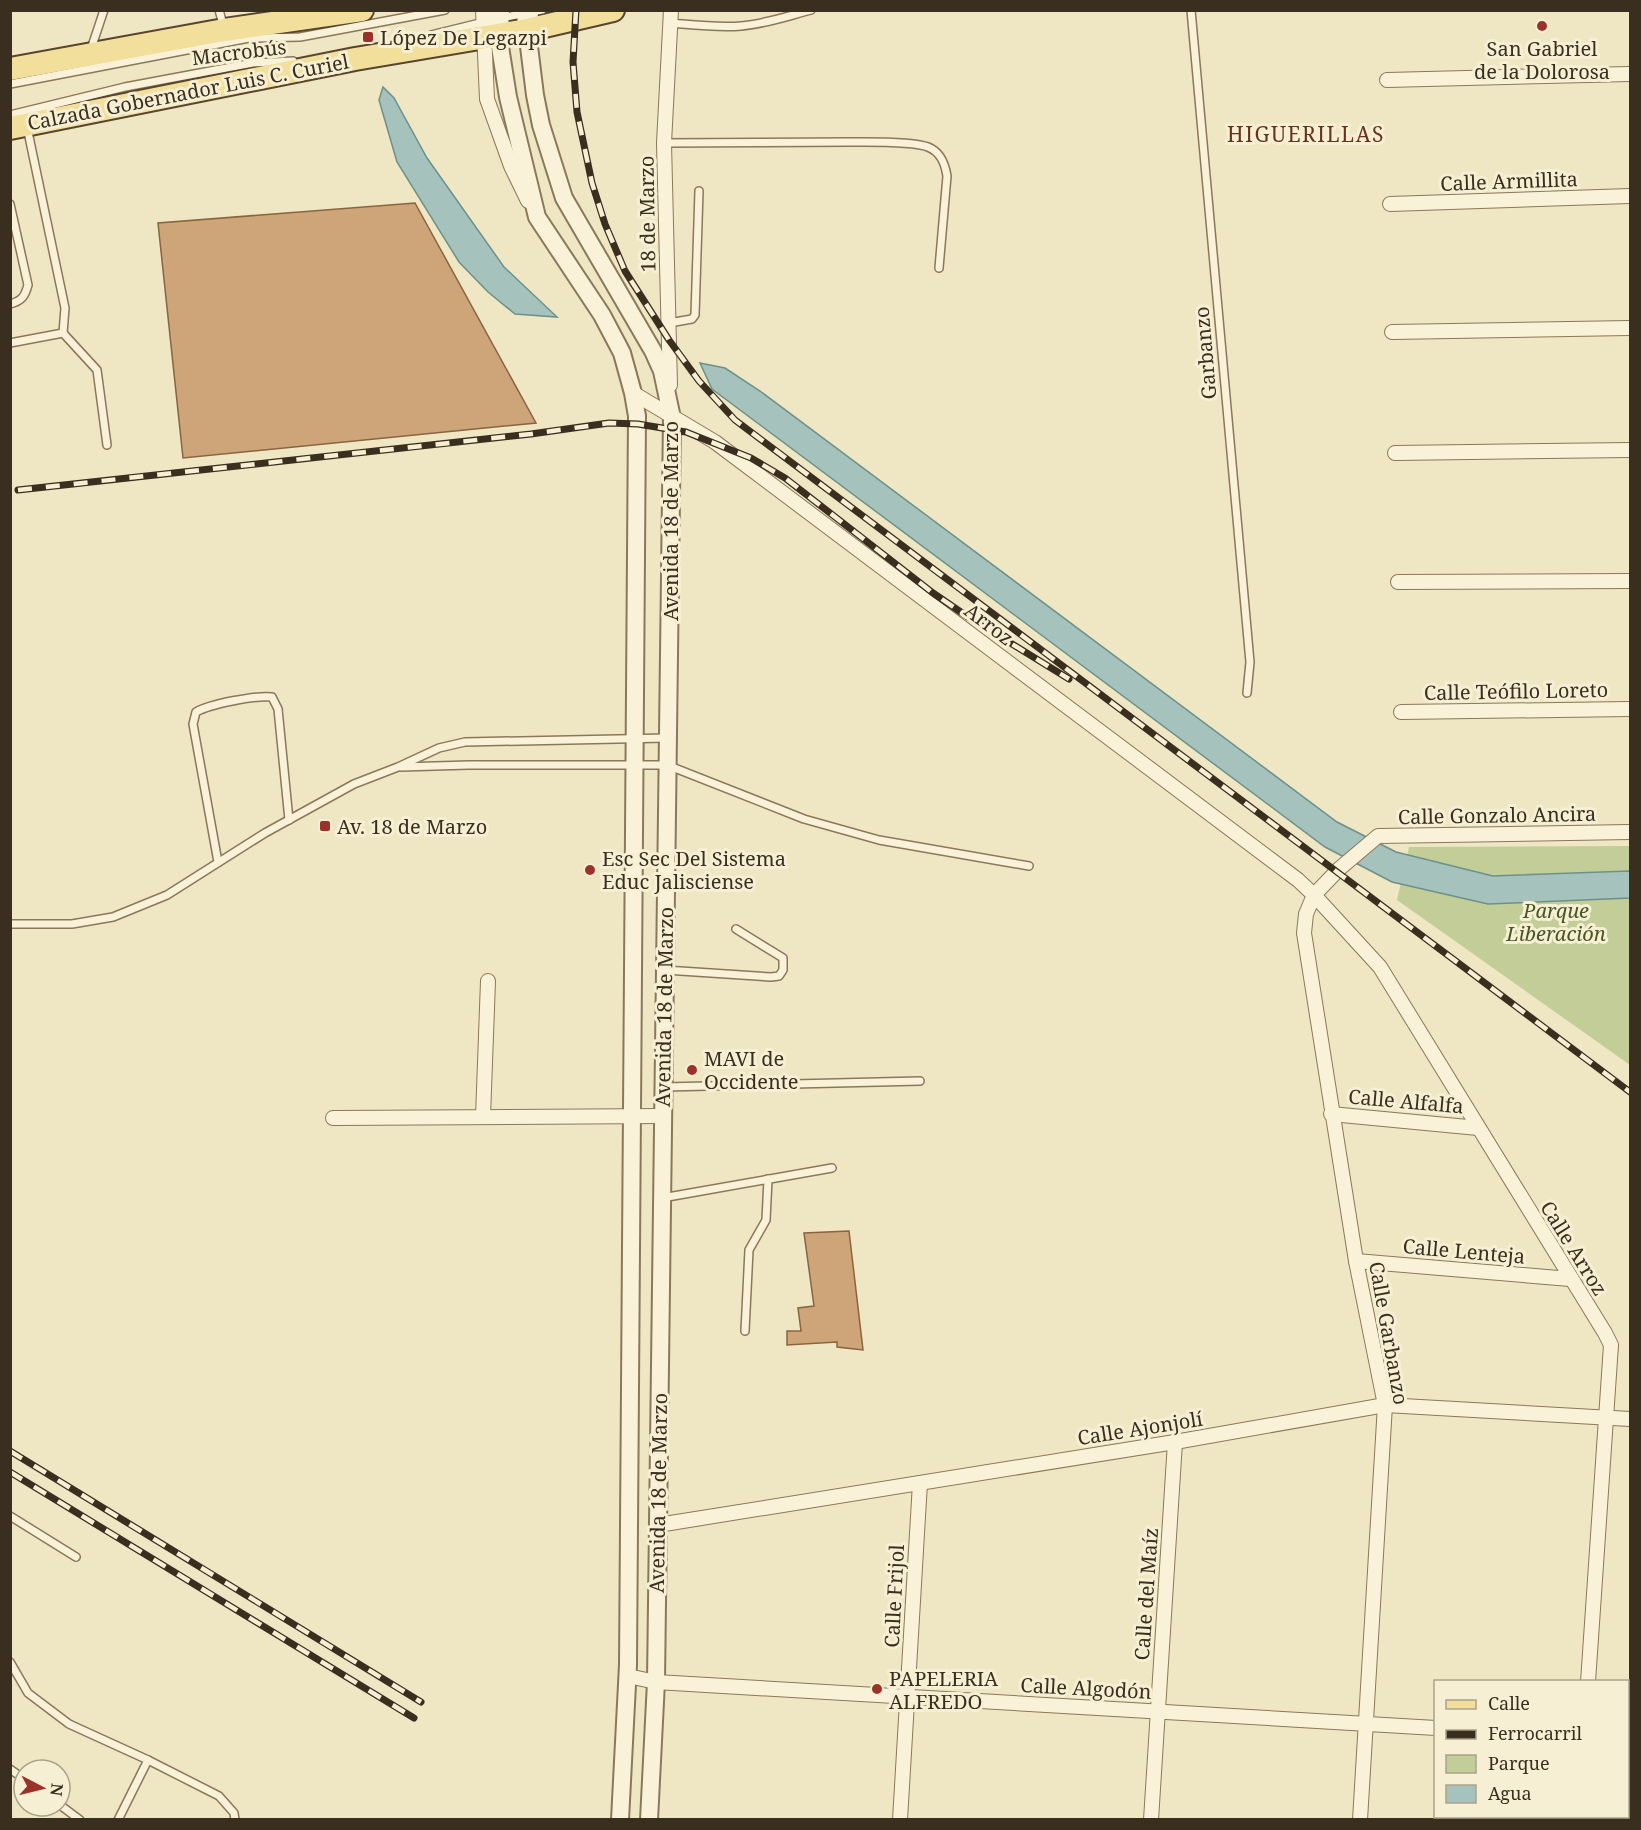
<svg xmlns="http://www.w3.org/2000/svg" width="1641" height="1830" font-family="'Noto Serif',serif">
  <rect width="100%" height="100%" fill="#efe6c4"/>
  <polygon fill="#c2cd98" points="1630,846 1630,1065 1397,900 1409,847"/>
  <g fill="#a6c2bc" stroke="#6c918b" stroke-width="1.5">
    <polygon points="383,87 394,98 427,158 504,267 557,317 515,314 488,292 459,262 397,162 379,100"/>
    <polygon points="700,363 725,368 760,391 1337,822 1396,852 1493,876 1630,871 1630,898 1488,904 1392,882 1325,847 712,389"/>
  </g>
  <g fill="#cea479" stroke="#8a633f" stroke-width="1.5">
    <polygon points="415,203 536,423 183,458 158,223"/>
    <polygon points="849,1231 863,1350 837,1347 837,1342 787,1345 787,1331 801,1331 798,1308 814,1306 804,1233"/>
  </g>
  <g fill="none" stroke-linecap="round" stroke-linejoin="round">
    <g stroke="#8a785a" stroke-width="10">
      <g id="service">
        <polyline points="219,10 224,28"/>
        <polyline points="1191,10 1250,662 1247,693"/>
        <polyline points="501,18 542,10"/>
        <path d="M670,23C694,25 718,28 741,26C765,24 788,16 811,10"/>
        <polyline points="431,35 484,22"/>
        <polyline points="91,49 104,10"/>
        <polyline points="10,84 249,38 300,37 445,10"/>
        <polyline points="10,115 125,87 253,63 293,61"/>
        <path d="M664,143C726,143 788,142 850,142C867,142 913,141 928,147C941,152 945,164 947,176L939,268"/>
        <path d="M10,204L28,285C25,296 22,301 10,304"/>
        <polyline points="669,323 692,319 695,315 699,191"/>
        <polyline points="63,333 97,370 107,445"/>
        <polyline points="10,343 63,333 65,308 27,127"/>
        <polyline points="401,767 469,765 667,765 804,819 879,840 1029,866"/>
        <path d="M218,862L193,724L196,712C210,704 256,695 272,697L278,709L289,820"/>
        <polyline points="10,924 72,924 113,917 167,895 265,833 354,784 398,767 439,748 465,742 667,738"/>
        <polyline points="665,970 771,977 779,976 783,970 783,958 736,929"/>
        <polyline points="663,1087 920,1081"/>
        <polyline points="662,1198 832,1168"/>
        <polyline points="745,1331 749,1250 766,1220 768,1179"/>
        <polyline points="10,1516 76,1557"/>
        <polyline points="10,1662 28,1693 69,1724 148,1760 118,1820"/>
        <polyline points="148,1760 219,1796 234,1813 235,1820"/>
        <polyline points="10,1769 24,1779"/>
        <polyline points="60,1805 80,1820"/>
      </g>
    </g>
    <g stroke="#8a785a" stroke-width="16">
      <g id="minor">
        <polyline points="483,10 487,99 511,166 528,201"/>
        <polyline points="1387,80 1630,74"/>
        <polyline points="1390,204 1630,196"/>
        <polyline points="1392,332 1630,328"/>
        <polyline points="670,385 664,143 671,10"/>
        <polyline points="633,393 715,442 1298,880 1314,895 1380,967 1605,1333 1611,1345 1588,1682"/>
        <polyline points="1395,453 1630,450"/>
        <polyline points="1398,582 1630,581"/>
        <polyline points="1401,712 1630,709"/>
        <polyline points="1331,1114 1478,1128"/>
        <polyline points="483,1117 488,981"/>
        <polyline points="333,1118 663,1116"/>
        <polyline points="1356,1261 1570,1279"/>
        <polyline points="658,1525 1175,1442 1385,1405 1630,1419"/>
        <polyline points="628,1676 656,1682 1436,1728"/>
        <polyline points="1628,1741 1630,1741"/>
        <polyline points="900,1820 920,1483"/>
        <polyline points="1151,1820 1175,1442"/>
        <polyline points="1360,1820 1385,1405 1356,1261 1304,933 1306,914 1314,895 1339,869 1378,836 1630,832"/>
        <polyline points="1579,1820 1580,1816"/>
      </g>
    </g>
    <g stroke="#8a785a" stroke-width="20">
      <g id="tertiary">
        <polyline points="527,30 535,95 541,125 564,198 653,351 662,371 672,418 656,1682 649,1820"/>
        <polyline points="498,34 508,97 537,217 602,315 622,353 633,393 637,416 628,1665 620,1820"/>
      </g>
    </g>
    <g stroke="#6c593d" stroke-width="22">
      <g id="secondary">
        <polyline points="527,30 528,10"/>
        <polyline points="498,34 499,10"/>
      </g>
    </g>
    <g stroke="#58452e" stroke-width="26">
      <g id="primary">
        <polyline points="10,69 224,30 362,10"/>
        <polyline points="10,128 355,59 527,30 613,10"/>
      </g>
    </g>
    <use href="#service" stroke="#f9f2d8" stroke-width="7"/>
    <use href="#minor" stroke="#f9f2d8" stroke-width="14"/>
    <use href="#tertiary" stroke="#f9f2d8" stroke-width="16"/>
    <use href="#secondary" stroke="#f9f2d8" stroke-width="20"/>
    <use href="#primary" stroke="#f2df9c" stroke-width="22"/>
    <g stroke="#3a2e1e" stroke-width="7">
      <g id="rail">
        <polyline points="576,10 573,62 577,112 592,183 605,224 625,271 669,340 699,381 735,420 1630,1092"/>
        <polyline points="18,490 531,434 609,423 638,424 686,432 751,458 785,478 933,593 968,617 1069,679"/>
        <polyline points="10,1451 421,1702"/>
        <polyline points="10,1472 414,1718"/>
      </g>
    </g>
    <use href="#rail" stroke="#f6efd4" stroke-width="4.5" stroke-dasharray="14" stroke-linecap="butt"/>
  </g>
  <g fill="#9a3229" stroke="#f6efd4" stroke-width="2">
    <circle cx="1542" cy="26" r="6"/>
    <rect x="362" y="31" width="12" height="12" rx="3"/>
    <rect x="319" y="820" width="12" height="12" rx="3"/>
    <circle cx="590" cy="870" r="6"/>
    <circle cx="692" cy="1070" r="6"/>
    <circle cx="877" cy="1689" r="6"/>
  </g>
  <g text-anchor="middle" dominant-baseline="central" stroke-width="6" stroke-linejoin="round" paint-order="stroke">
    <g font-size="20" fill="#3a2e1e" stroke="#f6efd4" text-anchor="start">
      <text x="380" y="37">López De Legazpi</text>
      <text x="1542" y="48" text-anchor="middle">San Gabriel<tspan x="1542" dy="23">de la Dolorosa</tspan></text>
      <text x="337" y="826">Av. 18 de Marzo</text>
      <text x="602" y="858">Esc Sec Del Sistema<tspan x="602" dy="23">Educ Jalisciense</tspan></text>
      <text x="704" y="1058">MAVI de<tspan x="704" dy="23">Occidente</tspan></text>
      <text x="889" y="1678">PAPELERIA<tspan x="889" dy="23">ALFREDO</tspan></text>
    </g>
    <g font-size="20" fill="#3a2e1e" stroke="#f6efd4">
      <text transform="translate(239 52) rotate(-7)">Macrobús</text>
      <text transform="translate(188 92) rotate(-11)">Calzada Gobernador Luis C. Curiel</text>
      <text transform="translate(1509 181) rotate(-2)">Calle Armillita</text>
      <text transform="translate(647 214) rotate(-91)">18 de Marzo</text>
      <text transform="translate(1205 353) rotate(-95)">Garbanzo</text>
      <text transform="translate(670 521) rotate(-90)">Avenida 18 de Marzo</text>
      <text transform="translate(989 624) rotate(37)">Arroz</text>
      <text transform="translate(1516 691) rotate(-1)">Calle Teófilo Loreto</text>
      <text transform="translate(1497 815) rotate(-1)">Calle Gonzalo Ancira</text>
      <text transform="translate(664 1007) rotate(-89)">Avenida 18 de Marzo</text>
      <text transform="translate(1406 1101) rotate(5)">Calle Alfalfa</text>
      <text transform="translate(1574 1248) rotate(58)">Calle Arroz</text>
      <text transform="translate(1464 1251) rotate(5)">Calle Lenteja</text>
      <text transform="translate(1389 1333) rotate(80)">Calle Garbanzo</text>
      <text transform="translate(1140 1428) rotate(-9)">Calle Ajonjolí</text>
      <text transform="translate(658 1493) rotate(-89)">Avenida 18 de Marzo</text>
      <text transform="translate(1146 1594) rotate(-86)">Calle del Maíz</text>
      <text transform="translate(894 1596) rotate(-87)">Calle Frijol</text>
      <text transform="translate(1086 1688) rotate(3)">Calle Algodón</text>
    </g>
    <g font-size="20" font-style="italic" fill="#465725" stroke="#f6efd4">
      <text x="1556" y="910">Parque<tspan x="1556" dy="23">Liberación</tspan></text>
    </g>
    <g font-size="21" letter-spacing="1.5" fill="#67331d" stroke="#f6efd4">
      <text x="1306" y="134">HIGUERILLAS</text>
    </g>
  </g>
  <rect width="1641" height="1830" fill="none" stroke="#3a2e1e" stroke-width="24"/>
  <rect x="1434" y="1680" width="195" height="138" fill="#f6efd4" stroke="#aba28b" stroke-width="1.5"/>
  <rect x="1446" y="1700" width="30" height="9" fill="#f2df9c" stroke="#aba28b" stroke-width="1.5"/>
  <text x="1488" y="1710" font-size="18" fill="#3a2e1e">Calle</text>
  <rect x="1446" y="1730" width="30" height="9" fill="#3a2e1e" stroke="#aba28b" stroke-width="1.5"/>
  <text x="1488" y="1740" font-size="18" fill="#3a2e1e">Ferrocarril</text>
  <rect x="1446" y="1755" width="30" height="18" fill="#c2cd98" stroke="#aba28b" stroke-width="1.5"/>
  <text x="1488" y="1770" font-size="18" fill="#3a2e1e">Parque</text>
  <rect x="1446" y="1785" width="30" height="18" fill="#a6c2bc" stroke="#aba28b" stroke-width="1.5"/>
  <text x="1488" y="1800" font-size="18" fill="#3a2e1e">Agua</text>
  <g transform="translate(42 1788) rotate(97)"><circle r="28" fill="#f6efd4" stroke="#aba28b" stroke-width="1.5"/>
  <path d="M0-4.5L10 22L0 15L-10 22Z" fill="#9a3229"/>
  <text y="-9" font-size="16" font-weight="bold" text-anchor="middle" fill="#3a2e1e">N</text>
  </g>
</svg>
